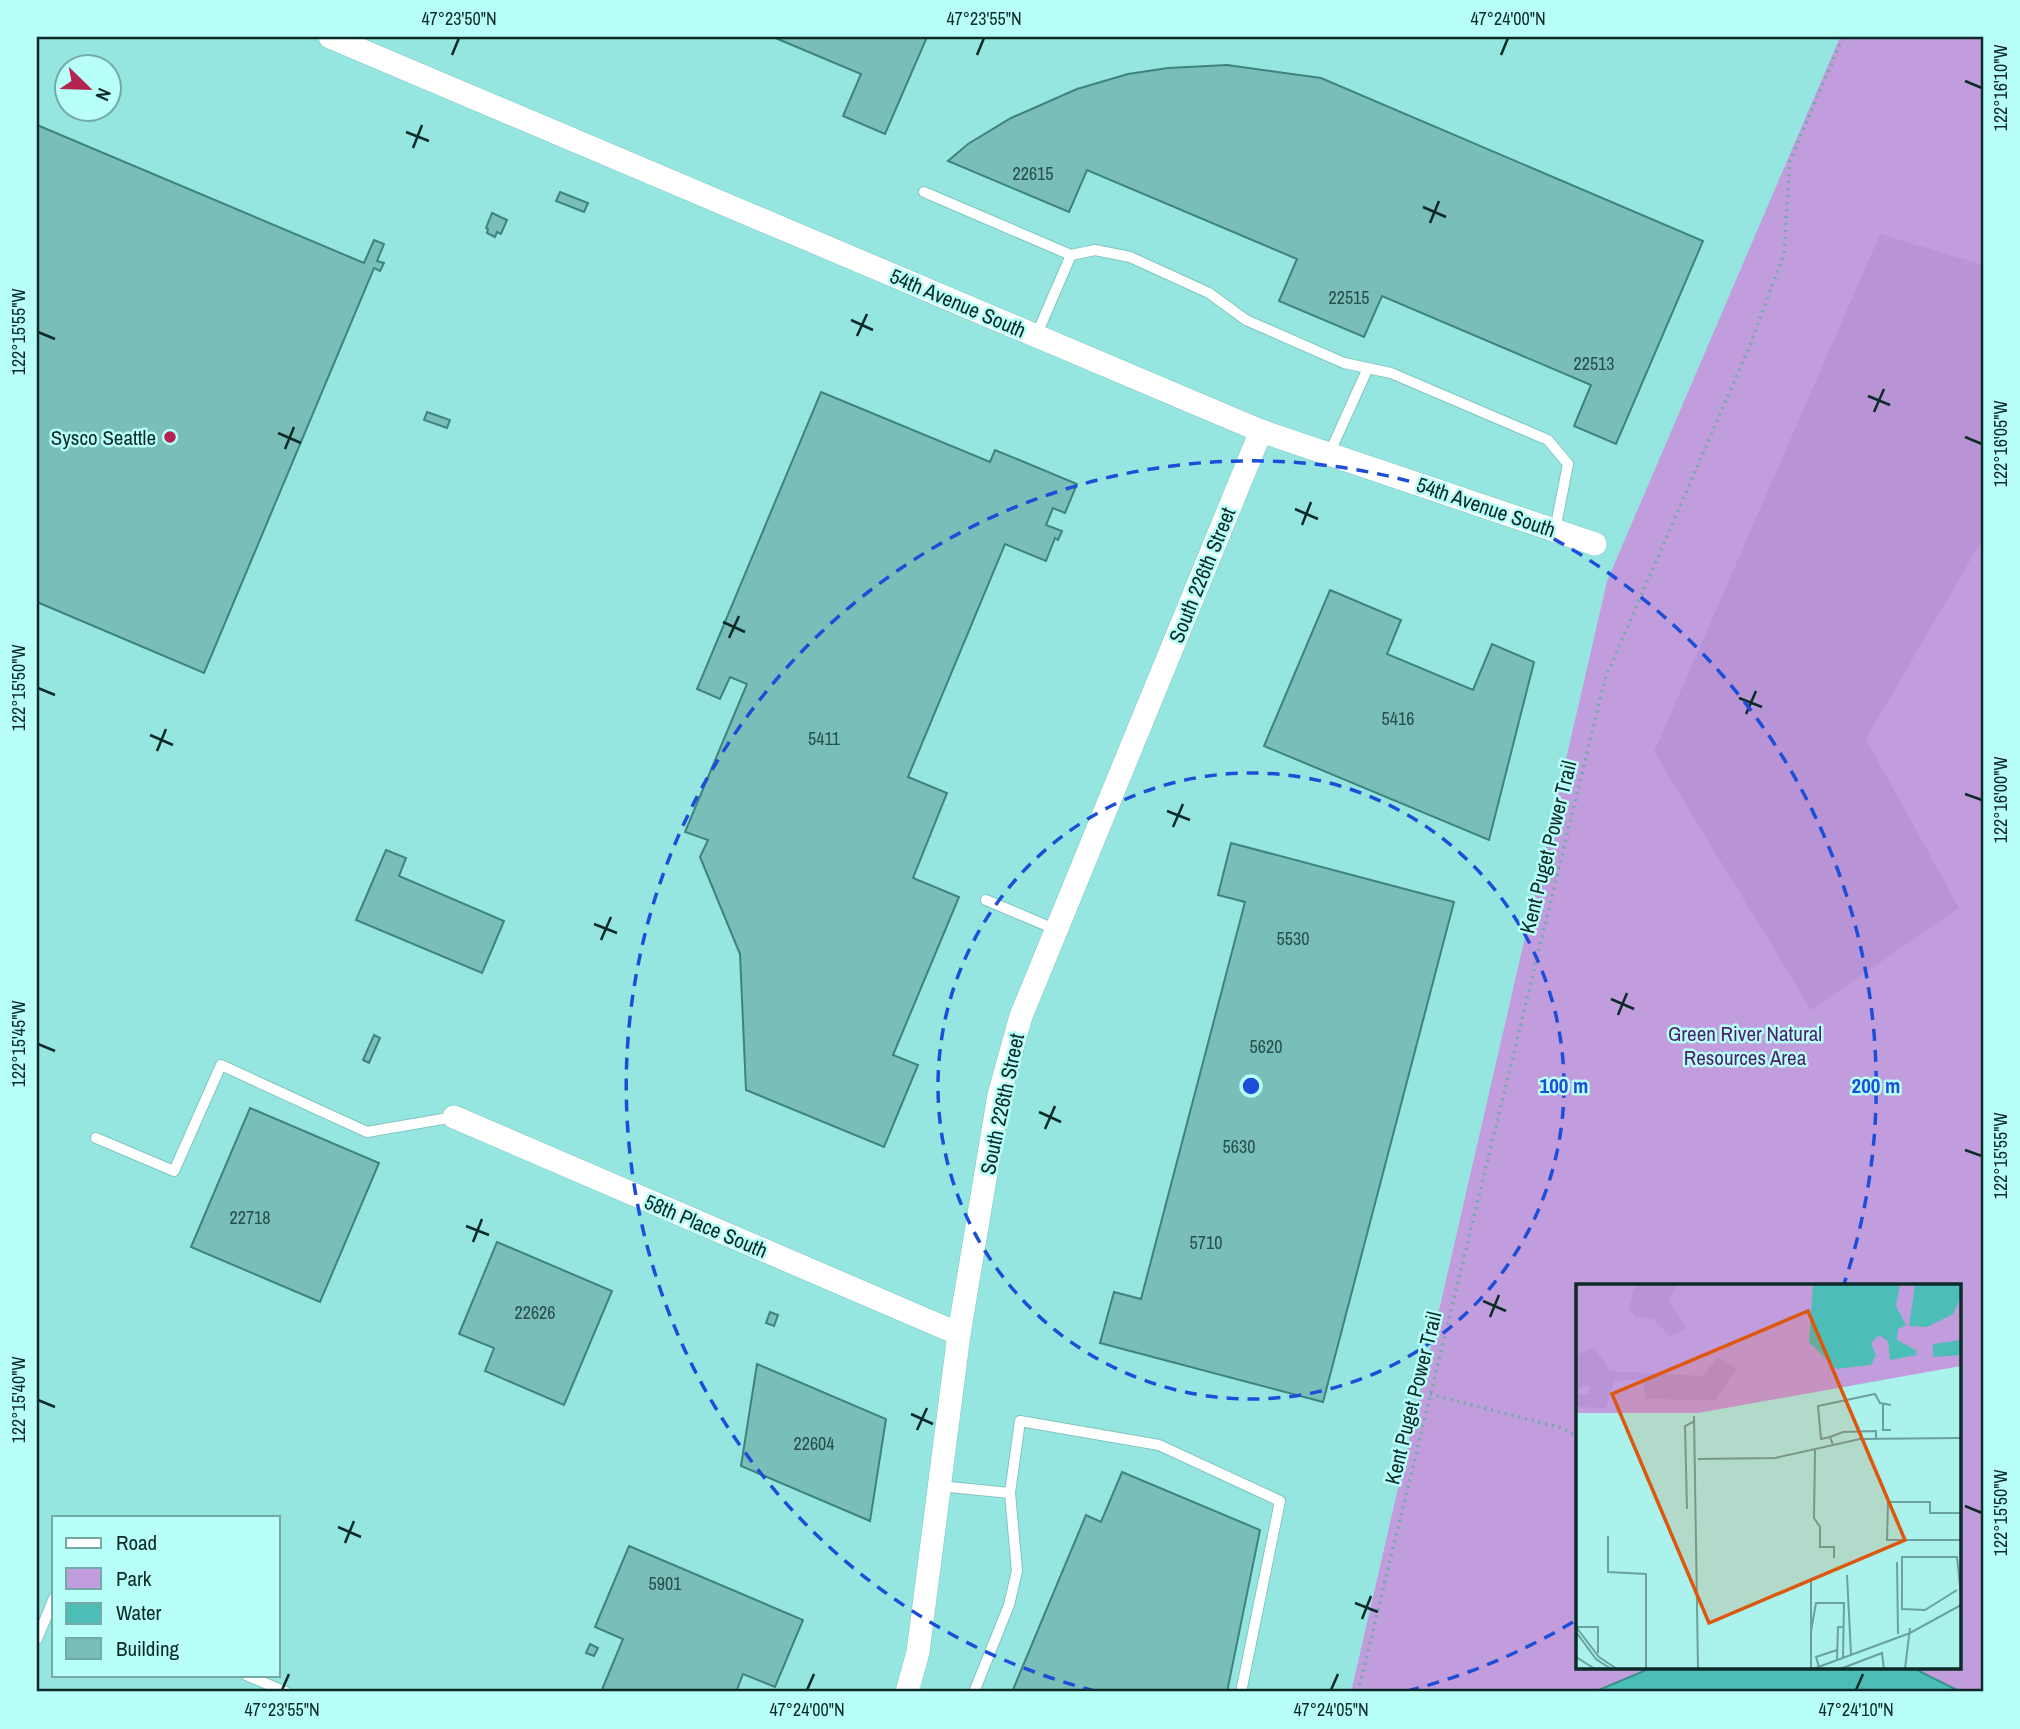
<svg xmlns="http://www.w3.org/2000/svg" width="2020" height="1729" font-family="'Archivo Narrow',sans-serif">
  <rect width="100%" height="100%" fill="#abf1ec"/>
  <path fill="#95e6e0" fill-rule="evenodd" d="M37,37H1840L1607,581L1351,1692H37ZM66,66H108V108H66ZM54,1517H278V1675H54Z"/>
  <path fill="#c29dde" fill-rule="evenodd" d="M1840,37H1983V1692H1351L1607,581ZM1577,1286H1959V1668H1577Z"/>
  <polygon fill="#b893d5" points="1880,234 1983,265 1983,538 1866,739 1959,908 1811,1010 1654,752"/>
  <polygon fill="#4cbeb7" stroke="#39928c" stroke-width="2" points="1651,1668 1913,1668 1961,1692 1594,1692"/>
  <g fill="#79beb9" stroke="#3e837e" stroke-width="2">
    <polygon points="773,37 927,37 885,134 843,116 861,74"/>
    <polygon points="1227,65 1321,78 1703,241 1616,444 1574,426 1591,385 1382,296 1364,337 1279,301 1297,259 1087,170 1069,212 948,161 968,144 1011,118 1077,89 1128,74 1168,68"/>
    <polygon points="37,125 364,263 374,240 384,244 377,261 384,263 380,271 374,268 204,673 37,602"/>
    <polygon points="560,192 588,203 584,212 556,201"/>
    <polygon points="492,213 507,220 501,234 497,232 495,237 487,233 488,229 486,228"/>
    <polygon points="821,392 990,462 995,450 1077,484 1065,513 1053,508 1046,525 1062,531 1058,540 1055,538 1046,561 1005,544 908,777 947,793 913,878 959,897 893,1055 918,1065 884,1147 746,1090 740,954 700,857 708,840 685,832 747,684 730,677 720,699 697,689"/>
    <polygon points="427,412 450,420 447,428 424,420"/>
    <polygon points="1330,590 1401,620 1387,654 1473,690 1492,644 1534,662 1489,840 1264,746"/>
    <polygon points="1231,843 1454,902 1323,1402 1100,1343 1114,1292 1141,1299 1245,902 1218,895"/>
    <polygon points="386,850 406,858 399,876 504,921 482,973 356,920"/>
    <polygon points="374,1035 380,1038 369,1063 363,1060"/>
    <polygon points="250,1108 379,1163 320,1302 191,1247"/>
    <polygon points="497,1242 612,1291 564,1405 485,1371 494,1348 459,1334"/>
    <polygon points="770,1312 778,1315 774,1326 766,1323"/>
    <polygon points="757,1364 886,1419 870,1521 741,1466"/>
    <polygon points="1122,1472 1260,1530 1227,1692 1012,1692 1086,1515 1101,1522"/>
    <polygon points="629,1546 803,1620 775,1687 743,1674 736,1692 601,1692 623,1639 595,1627"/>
    <polygon points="590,1644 598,1648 594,1656 586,1653"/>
  </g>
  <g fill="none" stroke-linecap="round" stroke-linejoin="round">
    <g stroke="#81c6c1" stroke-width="12">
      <g id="lane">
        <polyline points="924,192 1071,255 1095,250 1130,257 1209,293 1246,320 1344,363 1391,373 1548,440 1568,464 1555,530"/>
        <polyline points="1036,336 1071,255"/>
        <polyline points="1329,454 1368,368"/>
        <polyline points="986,900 1057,930"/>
        <polyline points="96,1138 174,1171 221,1065 367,1132 454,1117"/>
        <polyline points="939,1486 1010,1493 1020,1421 1159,1445 1280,1501 1241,1692"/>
        <polyline points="37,1639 54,1598"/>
        <polyline points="246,1675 286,1692"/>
        <polyline points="974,1692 1009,1605 1017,1571 1010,1493"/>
      </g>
    </g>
    <g stroke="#81c6c1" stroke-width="24">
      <g id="street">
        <polyline points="330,37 1261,431 1595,544"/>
        <polyline points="454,1117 959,1334"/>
        <polyline points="907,1692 918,1652 959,1334 999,1095 1021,1016 1261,431"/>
      </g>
    </g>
    <g stroke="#72aaa6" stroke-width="3.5" stroke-dasharray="2 5" stroke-linecap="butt">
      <polyline points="1430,1394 1562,1428 1577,1436"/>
      <polyline points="1358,1692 1605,679 1750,345 1784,254 1790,161 1843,37"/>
    </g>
    <use href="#lane" stroke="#fff" stroke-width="10"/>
    <use href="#street" stroke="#fff" stroke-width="23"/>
  </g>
  <path fill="none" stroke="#0c2a28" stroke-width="2.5" d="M452,55L459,38M977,55L984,38M1501,55L1508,38M1965,81L1982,88M406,132L429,141M413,148L422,125M1423,207L1446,217M1430,223L1439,201M851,320L873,330M38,332L55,339M857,336L867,314M1868,396L1890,405M1874,412L1884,389M278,433L301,443M1965,437L1982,444M285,449L294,427M1295,509L1318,519M1302,525L1311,502M723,622L745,632M729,638L739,616M38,688L55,695M1739,698L1762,707M1746,714L1756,691M150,735L173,745M157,751L166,729M1965,794L1982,800M1167,811L1190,820M1173,827L1183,804M594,924L617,933M601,940L611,917M1611,999L1634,1009M1618,1015L1627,993M38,1044L55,1051M1039,1112L1061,1122M1045,1129L1055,1106M1965,1150L1982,1156M466,1226L489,1235M473,1242L482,1219M1483,1301L1506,1311M1490,1317L1499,1295M38,1400L55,1407M911,1414L933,1424M917,1430L927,1408M1965,1506L1982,1513M338,1527L361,1537M345,1543L354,1521M1355,1603L1378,1612M1362,1619L1371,1596M282,1690L289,1674M807,1690L814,1674M1331,1690L1338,1674M1856,1690L1863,1674"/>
  <g fill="none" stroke="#1d4ed8" stroke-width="3.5" stroke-dasharray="12 9">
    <circle cx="1251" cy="1086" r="313"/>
    <path d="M1573 1622A625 625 0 0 1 1407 1691M1095 1691A625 625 0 1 1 1844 1284"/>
  </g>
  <circle fill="#b5244f" stroke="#b8fff9" stroke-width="2.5" cx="170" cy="437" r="7"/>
  <g text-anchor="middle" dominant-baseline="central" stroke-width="5" stroke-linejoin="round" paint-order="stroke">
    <g font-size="18" fill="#274f4c">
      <text x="1033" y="173">22615</text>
      <text x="1349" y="297">22515</text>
      <text x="1594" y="363">22513</text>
      <text x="1398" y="718">5416</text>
      <text x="824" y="738">5411</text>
      <text x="1293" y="938">5530</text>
      <text x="1266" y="1046">5620</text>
      <text x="1239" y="1146">5630</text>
      <text x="250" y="1217">22718</text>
      <text x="1206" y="1242">5710</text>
      <text x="535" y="1312">22626</text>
      <text x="814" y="1443">22604</text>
      <text x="665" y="1583">5901</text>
    </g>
    <g font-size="21" fill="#0c2a28" stroke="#b8fff9">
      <text transform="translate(958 303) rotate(23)">54th Avenue South</text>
      <text transform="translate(1486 507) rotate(19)">54th Avenue South</text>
      <text transform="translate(1202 575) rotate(-68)">South 226th Street</text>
      <text transform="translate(1548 847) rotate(-76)">Kent Puget Power Trail</text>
      <text transform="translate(1002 1104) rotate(-78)">South 226th Street</text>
      <text transform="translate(706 1226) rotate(23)">58th Place South</text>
      <text transform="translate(1413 1398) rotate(-76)">Kent Puget Power Trail</text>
    </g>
    <g font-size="21" fill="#0c2a28" stroke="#b8fff9" text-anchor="end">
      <text x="156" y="437">Sysco Seattle</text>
    </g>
    <g font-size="21" fill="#4f1e6c" stroke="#b8fff9">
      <text x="1745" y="1033">Green River Natural<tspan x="1745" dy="24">Resources Area</tspan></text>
    </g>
  </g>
  <g transform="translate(1576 1284)">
    <rect width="385" height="385" fill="#abf1ec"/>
    <path d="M0,0H385V82L122,129H0Z" fill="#c29dde"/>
    <path d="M59,0H101L93,18L111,44L94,52L77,35L59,33L53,24ZM18,63L34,87L127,92L142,73L161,85L139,116L70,115L67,96L38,97L30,124L0,123L1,111H13L14,100L0,105V71Z" fill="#b893d5"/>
    <path d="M237,0H324L320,22L330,41L322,45L321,56L340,66L341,71L314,76L312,57L303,51L295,59L300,71L295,81L260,85L233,58ZM339,0H384L385,13L377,30L351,43L333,42ZM385,56V71L357,73V60Z" fill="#4cbeb7"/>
    <path fill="none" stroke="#6ba19e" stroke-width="2" d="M307,120V146H315M118,132L122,385M254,153L267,148L300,147V155M257,161L254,153L245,155L242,122L299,110L304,119L315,121M239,166L238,234L244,243V263H258V274M122,175L199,174L284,155L385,154M111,225L109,142L119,137M385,229H354V218H312L311,256H385M32,252V288L70,290V385M321,278L322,350M271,291L275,370M235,294V385M381,306L349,326L326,325V273H381L385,311M0,343L23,373L41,385M1,343H22V369M235,347L240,319H268L267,373M0,348L20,375L35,385M0,373L19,385M261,375L262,343H267M243,383L240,373L261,366M237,385L334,349L385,321M264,385L306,369L308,385M329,385L334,344"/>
    <path fill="#dd570d" fill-opacity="0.15" stroke="#dd570d" stroke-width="3.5" d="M232,27L329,256L133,339L36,110Z"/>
    <rect width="385" height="385" fill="none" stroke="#0c2a28" stroke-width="3.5"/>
  </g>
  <circle cx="1251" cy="1086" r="10" fill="#1d4ed8" stroke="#b8fff9" stroke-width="3.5"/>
  <g font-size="21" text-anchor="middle" font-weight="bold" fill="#1d4ed8" stroke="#b8fff9" stroke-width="5" stroke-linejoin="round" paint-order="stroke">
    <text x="1564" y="1093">100 m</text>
    <text x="1876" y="1093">200 m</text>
  </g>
  <rect width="2020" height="1729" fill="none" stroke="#b8fff9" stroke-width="77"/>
  <rect x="52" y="1516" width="228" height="161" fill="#b8fff9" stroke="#73aaa5" stroke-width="2"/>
  <rect x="66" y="1538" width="35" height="10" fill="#ffffff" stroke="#73aaa5" stroke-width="2"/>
  <text x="116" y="1550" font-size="21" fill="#0c2a28">Road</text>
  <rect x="66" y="1568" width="35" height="21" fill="#c29dde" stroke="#73aaa5" stroke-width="2"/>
  <text x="116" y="1586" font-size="21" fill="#0c2a28">Park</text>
  <rect x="66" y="1603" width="35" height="21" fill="#4cbeb7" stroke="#73aaa5" stroke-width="2"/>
  <text x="116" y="1620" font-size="21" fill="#0c2a28">Water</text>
  <rect x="66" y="1638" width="35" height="21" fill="#79beb9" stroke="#73aaa5" stroke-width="2"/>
  <text x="116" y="1656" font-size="21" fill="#0c2a28">Building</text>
  <g transform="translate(88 88) rotate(113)"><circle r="33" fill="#b8fff9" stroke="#73aaa5" stroke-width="2"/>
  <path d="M0-5L12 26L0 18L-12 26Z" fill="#b5244f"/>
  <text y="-10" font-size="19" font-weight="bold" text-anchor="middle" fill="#0c2a28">N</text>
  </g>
  <rect x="38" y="38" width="1944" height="1652" fill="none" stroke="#0c2a28" stroke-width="2.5"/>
  <g font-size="18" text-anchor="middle" fill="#0c2a28">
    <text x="459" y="25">47°23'50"N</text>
    <text x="984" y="25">47°23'55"N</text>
    <text x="1508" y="25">47°24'00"N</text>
    <text transform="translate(2001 88) rotate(-90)" y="6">122°16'10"W</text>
    <text transform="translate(19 332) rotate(-90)" y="6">122°15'55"W</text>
    <text transform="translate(2001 444) rotate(-90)" y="6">122°16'05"W</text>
    <text transform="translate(19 688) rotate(-90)" y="6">122°15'50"W</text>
    <text transform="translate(2001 800) rotate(-90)" y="6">122°16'00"W</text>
    <text transform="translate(19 1044) rotate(-90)" y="6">122°15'45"W</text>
    <text transform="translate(2001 1156) rotate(-90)" y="6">122°15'55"W</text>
    <text transform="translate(19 1400) rotate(-90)" y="6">122°15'40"W</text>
    <text transform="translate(2001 1513) rotate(-90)" y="6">122°15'50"W</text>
    <text x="282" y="1716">47°23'55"N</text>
    <text x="807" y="1716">47°24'00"N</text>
    <text x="1331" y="1716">47°24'05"N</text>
    <text x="1856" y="1716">47°24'10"N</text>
  </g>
</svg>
